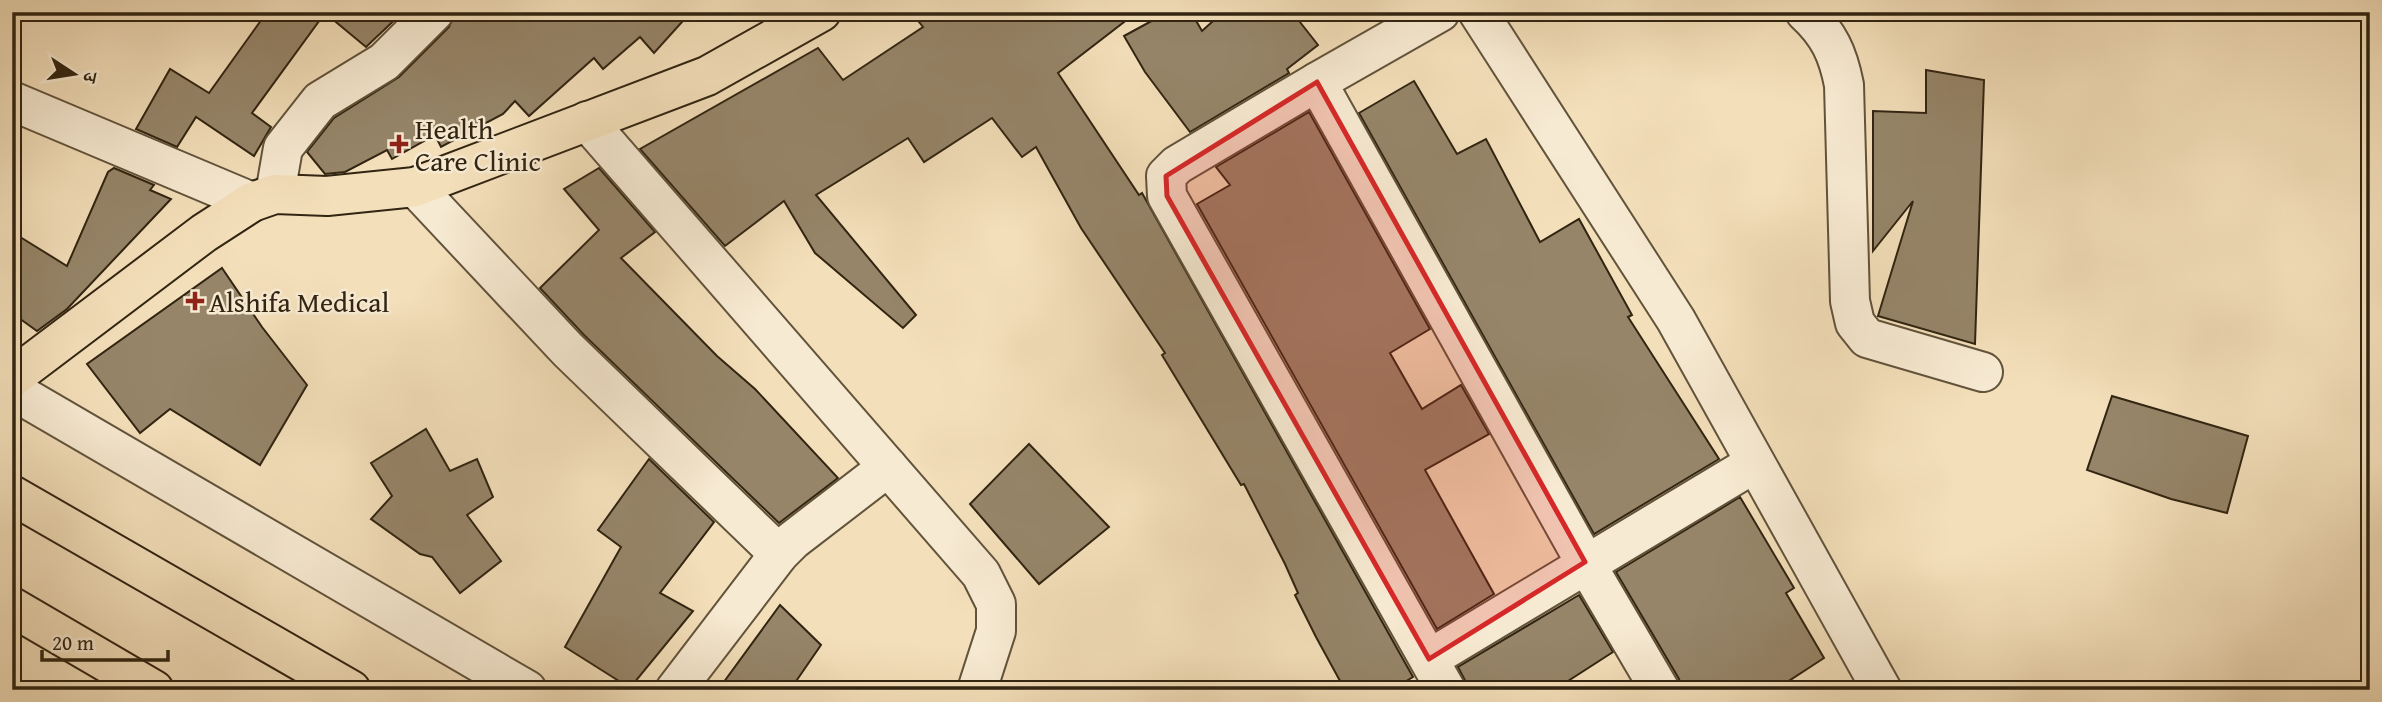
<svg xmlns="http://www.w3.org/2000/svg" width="2382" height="702" font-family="'Gentium Book Plus','Noto Serif Devanagari',serif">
  <rect width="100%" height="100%" fill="#f3dfba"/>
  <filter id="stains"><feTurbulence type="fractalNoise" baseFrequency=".00286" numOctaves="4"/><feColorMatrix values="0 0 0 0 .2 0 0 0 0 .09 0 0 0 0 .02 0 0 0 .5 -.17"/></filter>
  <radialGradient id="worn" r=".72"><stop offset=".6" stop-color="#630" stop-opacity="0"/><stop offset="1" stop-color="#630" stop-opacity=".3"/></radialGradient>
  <g fill="#968569" stroke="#312411" stroke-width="2">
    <polygon points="267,12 403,12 366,47 325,13 252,113 271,127 254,156 196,117 177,147 136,129 170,69 209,93"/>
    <polygon points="455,12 691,12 654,53 640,37 603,69 594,58 529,116 515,101 503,114 441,147 435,135 392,159 387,150 345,172 325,174 307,152 334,118 399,77 449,27"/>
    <polygon points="911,12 1137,12 1058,73 1139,195 1142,193 1413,677 1391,690 1345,690 1316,637 1295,595 1298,593 1285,564 1244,484 1241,485 1162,355 1165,353 1081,228 1036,147 1022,157 992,118 924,162 908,138 816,195 916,315 903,328 815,253 784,201 725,246 640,149 818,48 843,80 923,27"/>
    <polygon points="1168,12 1191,12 1202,31 1223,12 1292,12 1318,45 1287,69 1289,73 1190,132 1145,72 1124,36"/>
    <polygon points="1926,70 1984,80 1975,344 1878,316 1913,201 1873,251 1873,111 1926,113"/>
    <polygon points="1414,81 1457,154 1486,139 1540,242 1579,219 1632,315 1628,317 1719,459 1594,534 1359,113"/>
    <polygon points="1309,112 1430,329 1390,353 1422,409 1461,385 1489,434 1425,470 1494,594 1437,629 1197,204 1230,185 1216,167"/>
    <polygon points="114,168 154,185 150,190 171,199 67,309 37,331 12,313 12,232 67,266 108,172"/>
    <polygon points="599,168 655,232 621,258 717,356 755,389 838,478 779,523 584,335 540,288 599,230 564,189"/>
    <polygon points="222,268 262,327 307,385 260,465 170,409 140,433 87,364"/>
    <polygon points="2112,396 2248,436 2227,513 2171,499 2087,470"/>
    <polygon points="426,429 450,471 477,459 493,497 467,515 501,561 460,593 432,557 420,554 371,519 392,496 371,463"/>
    <polygon points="1029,444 1109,527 1039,584 970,504"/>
    <polygon points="649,459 714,522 660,593 693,611 630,688 565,647 621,547 598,530"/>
    <polygon points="1740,497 1794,588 1786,593 1824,658 1775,690 1682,690 1679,679 1616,572"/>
    <polygon points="1579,595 1613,652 1554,690 1470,690 1458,667"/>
    <polygon points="780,605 821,645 790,690 718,690"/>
  </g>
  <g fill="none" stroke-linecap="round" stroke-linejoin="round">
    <g stroke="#62533b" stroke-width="42">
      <g id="minor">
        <polyline points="1440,12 1317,82 1585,562 1660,690"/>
        <polyline points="1478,12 1676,320 1882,690"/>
        <path d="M1805,12C1829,34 1838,54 1844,85L1850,301L1855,323L1867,338L1983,372"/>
        <polyline points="1317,82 1177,165 1166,176 1167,196 1446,690"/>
        <polyline points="12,101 252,202"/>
        <polyline points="587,121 981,574 996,604 996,631 977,690"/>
        <polyline points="415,187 568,350 779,554"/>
        <polyline points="275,194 283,148 320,101 384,62 434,12"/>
        <polyline points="12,390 527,690"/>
        <polyline points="1429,659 1755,463"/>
        <polyline points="675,690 779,554 793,540 888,467"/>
      </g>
    </g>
    <g stroke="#312411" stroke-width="42">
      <polyline id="major" points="12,378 204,233 252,202 275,194 327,196 415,187 707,76 821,12"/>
    </g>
    <g stroke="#312411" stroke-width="42">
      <g id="highway">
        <polyline points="12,495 351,690"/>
        <polyline points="12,607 154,690"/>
      </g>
    </g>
    <use href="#minor" stroke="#f7ead2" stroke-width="38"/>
    <use href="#major" stroke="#f3dfba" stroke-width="38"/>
    <use href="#highway" stroke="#f3dfba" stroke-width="38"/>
  </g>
  <path fill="#d62828" fill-opacity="0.2" stroke="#d62828" stroke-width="5" stroke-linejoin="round" d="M1317,82L1585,562L1429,659L1167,196L1166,176Z"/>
  <g fill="#8f2418" stroke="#f7ead2" stroke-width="2.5">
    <path d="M395.5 133.5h7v7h7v7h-7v7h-7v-7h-7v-7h7z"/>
    <path d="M191.5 290.5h7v7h7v7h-7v7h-7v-7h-7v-7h7z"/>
  </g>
  <g text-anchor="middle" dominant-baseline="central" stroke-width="5" stroke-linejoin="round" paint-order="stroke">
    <g font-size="28" fill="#312411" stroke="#f7ead2" text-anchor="start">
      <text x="415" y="128">Health<tspan x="415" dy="32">Care Clinic</tspan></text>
      <text x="209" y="301">Alshifa Medical</text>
    </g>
  </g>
  <rect width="2382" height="702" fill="none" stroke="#f3dfba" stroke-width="42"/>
  <rect x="14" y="14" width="2354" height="674" fill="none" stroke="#312411" stroke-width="3.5"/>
  <rect x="21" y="21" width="2340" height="660" fill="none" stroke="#312411" stroke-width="2"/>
  <g transform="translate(74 74) rotate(102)" stroke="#f7ead2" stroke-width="5" paint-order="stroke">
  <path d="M0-5L12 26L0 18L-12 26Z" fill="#312411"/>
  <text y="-10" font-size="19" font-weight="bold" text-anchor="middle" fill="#312411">उ</text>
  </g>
  <path d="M42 650v10h126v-10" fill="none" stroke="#312411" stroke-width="3.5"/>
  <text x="52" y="650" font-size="21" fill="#312411" stroke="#f7ead2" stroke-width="5" paint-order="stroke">20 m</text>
  <rect width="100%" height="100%" filter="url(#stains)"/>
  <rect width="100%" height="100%" fill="url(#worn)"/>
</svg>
